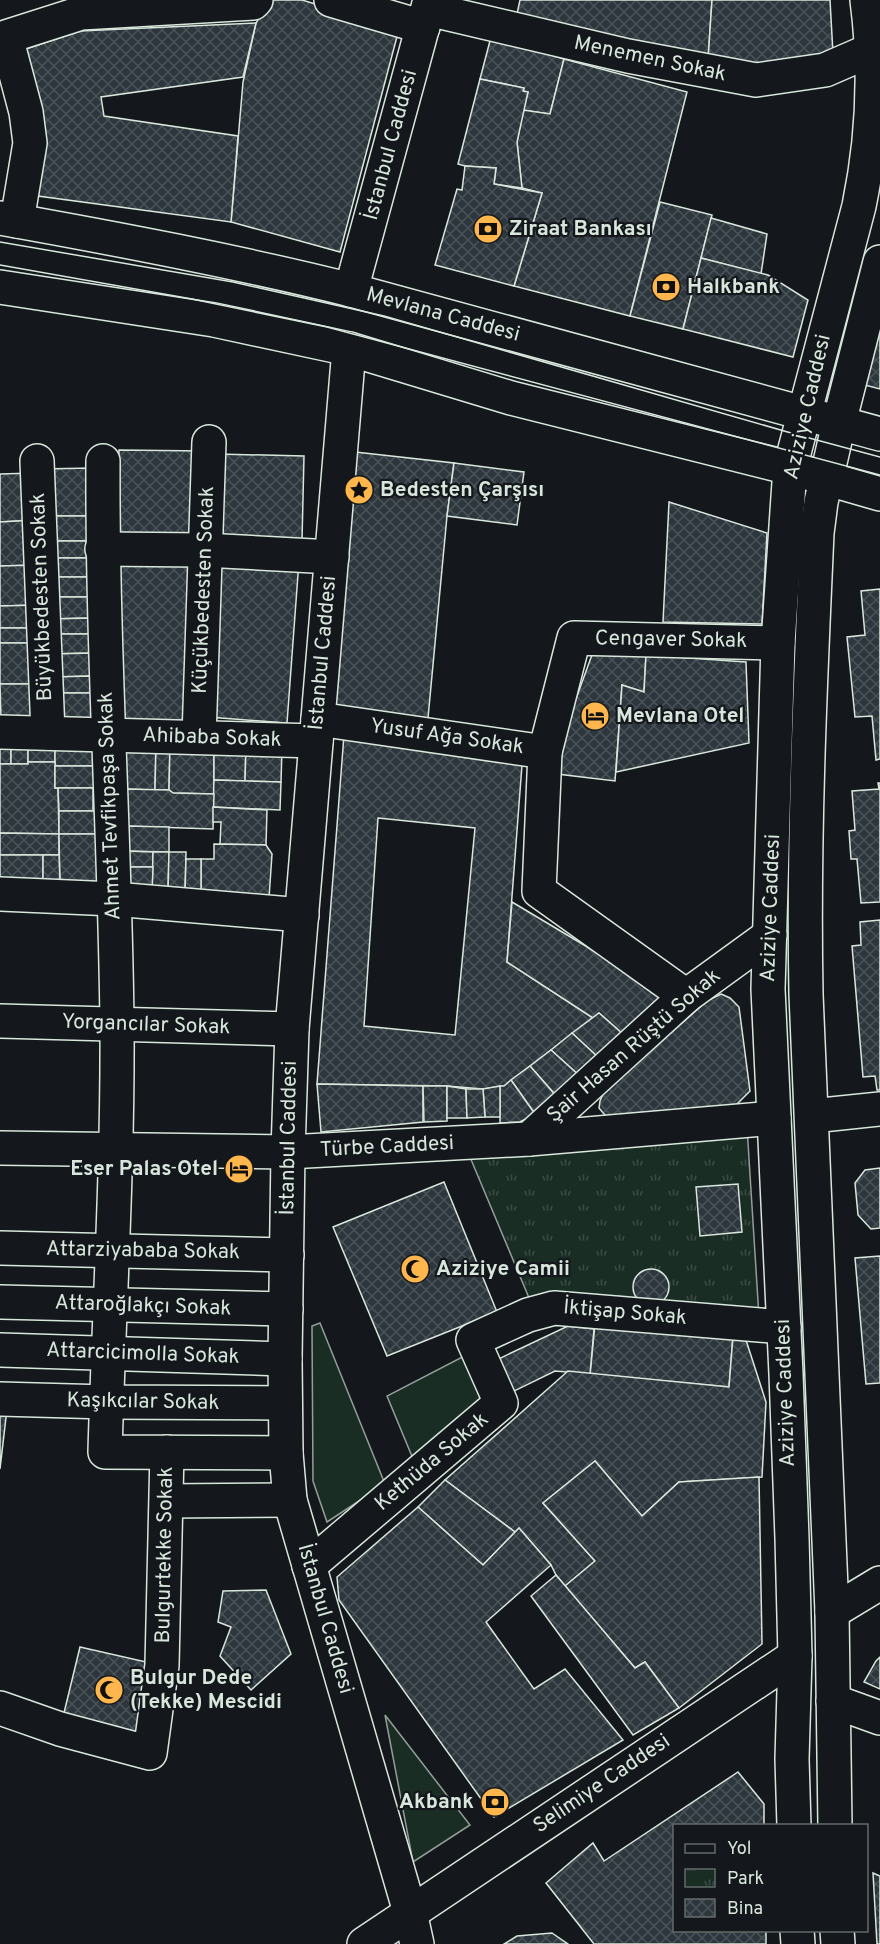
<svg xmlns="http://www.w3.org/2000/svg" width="880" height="1944" font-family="Overpass,sans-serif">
  <defs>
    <pattern id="park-tufts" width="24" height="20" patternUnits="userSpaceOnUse" patternTransform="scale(1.5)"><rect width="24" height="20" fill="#1a2d24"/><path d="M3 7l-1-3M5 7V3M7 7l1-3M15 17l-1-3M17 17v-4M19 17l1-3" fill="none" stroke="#3b4b43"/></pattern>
    <pattern id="building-cross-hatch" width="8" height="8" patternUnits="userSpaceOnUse" patternTransform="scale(1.5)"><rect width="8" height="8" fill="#2c363c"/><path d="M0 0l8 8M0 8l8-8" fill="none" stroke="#4a5358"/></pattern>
  </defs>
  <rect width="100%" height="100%" fill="#14181c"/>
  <g fill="#1a2d24" stroke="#939e99" stroke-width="1.5">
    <polygon points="320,1323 385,1484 327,1522 313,1481 312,1326"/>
    <polygon points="470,1353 494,1403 416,1466 387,1396"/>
    <polygon points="385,1715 470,1825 413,1862"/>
  </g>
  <polygon fill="url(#park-tufts)" stroke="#939e99" stroke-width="1.5" points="747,1127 759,1317 532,1305 467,1150"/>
  <g fill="url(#building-cross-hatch)" stroke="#d8e6dc" stroke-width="1.5" fill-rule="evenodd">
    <polygon points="270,0 302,0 399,29 340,252 231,222 243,82 256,23"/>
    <polygon points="520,0 712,0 708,60 517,14"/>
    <polygon points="712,0 830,0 833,54 767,67 708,60"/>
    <polygon points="256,23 243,77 101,97 104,116 238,136 231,222 38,196 26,49 80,31"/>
    <polygon points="491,37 564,59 550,114 523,110 528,92 523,91 524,88 480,79"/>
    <polygon points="564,59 687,92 630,316 514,286 542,193 522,188 517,142 523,110 550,114"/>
    <polygon points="480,79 524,88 523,91 528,92 517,142 522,188 494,184 496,168 465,166 458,164"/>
    <polygon points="465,166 496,168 494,184 542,193 514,286 435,265 457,189 462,190"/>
    <polygon points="660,202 712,215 683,329 630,316"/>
    <polygon points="711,218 767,234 761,274 701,258"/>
    <polygon points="701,258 768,275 808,300 793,357 683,329"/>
    <polygon points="880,315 880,389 861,384"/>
    <polygon points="119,450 204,451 202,538 116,536"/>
    <polygon points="355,452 454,463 447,516 428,718 330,709"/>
    <polygon points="217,454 304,456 302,541 215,539"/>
    <polygon points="454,463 524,472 517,525 447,516"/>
    <polygon points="92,468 89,516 43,516 41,469"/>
    <polygon points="33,473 35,520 0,522 0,474"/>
    <polygon points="669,502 767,533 762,624 663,622"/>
    <polygon points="43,516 89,516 89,541 44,541"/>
    <polygon points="35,520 37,565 0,566 0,522"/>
    <polygon points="44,541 89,541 89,558 47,558"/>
    <polygon points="211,557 299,561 287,723 208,717"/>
    <polygon points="47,558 89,558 90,577 49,577"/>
    <polygon points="127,562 197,562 191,722 112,721 116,570"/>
    <polygon points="37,565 38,605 0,606 0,566"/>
    <polygon points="49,577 90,577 89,597 49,597"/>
    <polygon points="880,589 880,759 876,760 872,716 855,717 847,637 865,635 861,591"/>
    <polygon points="49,597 89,597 90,618 50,619"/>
    <polygon points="38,605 40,628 0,628 0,606"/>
    <polygon points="90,618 91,634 51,634 50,619"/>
    <rect x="0" y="628" width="40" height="15"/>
    <polygon points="51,634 91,634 91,653 51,654"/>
    <polygon points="0,643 40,643 41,684 0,684"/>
    <polygon points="593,652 646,655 644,692 622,685 615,781 549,773"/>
    <polygon points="94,653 94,676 53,677 51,654"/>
    <polygon points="646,655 746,662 749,743 616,772 622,685 644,692"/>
    <polygon points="91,676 91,693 53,693 53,677"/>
    <polygon points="0,684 41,684 41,718 1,719"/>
    <rect x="51" y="693" width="46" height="31"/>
    <path d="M344,735L522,765L507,962L593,1018L504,1086L483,1089L447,1086L317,1084ZM378,818L475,828L455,1035L364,1026Z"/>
    <rect x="0" y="738" width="11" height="26"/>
    <polygon points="11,738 28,741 28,764 11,764"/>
    <rect x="28" y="741" width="27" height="21"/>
    <rect x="55" y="741" width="42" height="25"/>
    <polygon points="121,744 156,744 155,790 120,789"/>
    <polygon points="156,744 170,744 169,790 155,790"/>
    <polygon points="170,744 214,746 214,794 173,793 169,790"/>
    <polygon points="214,746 246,747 245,781 214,780"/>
    <polygon points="246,747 282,748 281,782 245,781"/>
    <polygon points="28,762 55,762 55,788 58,788 59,834 0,833 0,764 28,764"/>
    <polygon points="55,766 97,766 98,788 55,788"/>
    <polygon points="214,780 281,782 280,810 213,807"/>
    <polygon points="878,783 880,783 880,902 861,903 857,859 851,859 849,831 855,830 852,791 879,789"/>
    <polygon points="58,788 93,788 93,811 59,811"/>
    <polygon points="124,789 169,790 173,793 214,794 213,829 124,826"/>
    <polygon points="213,807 267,810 266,845 220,844 221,822 213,822"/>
    <rect x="59" y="811" width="43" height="23"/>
    <polygon points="124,826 169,827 169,852 124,851"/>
    <polygon points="0,833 59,834 59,855 0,855"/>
    <polygon points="59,834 102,834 103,888 60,889"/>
    <polygon points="214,844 266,845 272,854 269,898 201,894 201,859 214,859"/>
    <polygon points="124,851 153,852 153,867 124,867"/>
    <polygon points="153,852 169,852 168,892 152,892"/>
    <polygon points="169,852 186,852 185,893 168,892"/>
    <polygon points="0,855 43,855 43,884 0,883"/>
    <polygon points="43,855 59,855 60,884 43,884"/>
    <polygon points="186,859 201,859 201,894 185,893"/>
    <polygon points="124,867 153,867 152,892 124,890"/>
    <polygon points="512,902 666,994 624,1035 599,1013 593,1018 507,962"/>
    <polygon points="880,920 880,1090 877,1090 875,1076 863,1077 852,946 861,945 860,922"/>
    <polygon points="721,994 730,998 739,1007 750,1091 736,1105 609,1118 604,1114 599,1108 600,1101 603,1094 610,1086 707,1001"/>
    <polygon points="599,1013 624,1035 600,1059 572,1033"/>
    <polygon points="572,1033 600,1059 582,1078 551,1050"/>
    <polygon points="551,1050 582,1078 560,1100 530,1066"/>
    <polygon points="530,1066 558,1098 535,1114 511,1080"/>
    <polygon points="511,1080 535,1114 520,1122 500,1123 500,1086 504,1086"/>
    <polygon points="317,1084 423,1086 423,1122 321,1132"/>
    <polygon points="423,1086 447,1086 447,1121 424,1122"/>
    <polygon points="447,1086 466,1089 467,1118 447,1118"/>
    <polygon points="500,1086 500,1117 485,1117 483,1089"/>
    <polygon points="466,1089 483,1089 485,1117 467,1118"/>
    <polygon points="880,1168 880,1228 871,1229 858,1215 855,1183 865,1170"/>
    <polygon points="444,1182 497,1312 387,1356 333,1227"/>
    <polygon points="738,1184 742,1232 700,1236 696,1187"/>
    <polygon points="880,1256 880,1383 866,1384 855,1258"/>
    <circle cx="651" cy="1287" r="18"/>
    <polygon points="595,1324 733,1336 729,1387 590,1374"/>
    <polygon points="568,1326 594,1329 590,1374 555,1371 506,1395 492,1362"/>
    <polygon points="733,1336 745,1337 766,1402 762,1477 679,1482 642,1516 595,1461 543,1503 595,1561 565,1586 556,1575 551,1565 519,1528 515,1532 445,1480 568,1371 729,1387"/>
    <polygon points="0,1409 7,1409 0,1469"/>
    <polygon points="595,1461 642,1516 679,1482 759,1477 762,1644 679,1708 645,1662 635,1668 565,1586 595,1561 543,1503"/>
    <polygon points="445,1480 515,1532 483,1565 418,1507"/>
    <polygon points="418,1507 483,1565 519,1528 551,1565 486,1622 534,1689 565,1669 623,1740 494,1817 339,1600 337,1577"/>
    <polygon points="556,1575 635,1668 645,1662 679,1708 633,1735 531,1596"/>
    <polygon points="266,1590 291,1654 251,1690 220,1656 231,1627 218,1622 223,1591"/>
    <polygon points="80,1647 155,1664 139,1734 63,1717"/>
    <polygon points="880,1657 880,1689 864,1682 876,1661"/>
    <polygon points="738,1772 764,1804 764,1826 674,1826 674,1930 766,1930 766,1944 594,1944 546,1883 593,1843 604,1861"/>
    <polygon points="873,1873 880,1876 880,1944 877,1944"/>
    <polygon points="552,1933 568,1944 504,1944 517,1936"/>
  </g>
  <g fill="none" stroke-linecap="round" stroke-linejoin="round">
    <g stroke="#d8e6dc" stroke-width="36">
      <g id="minor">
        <polyline points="331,0 423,27"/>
        <polyline points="428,9 628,56 756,80 825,70 871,50"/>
        <polyline points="17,221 30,143 26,112 6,37 81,13 253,3 256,0"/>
        <polyline points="351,290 430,0"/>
        <polyline points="349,349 292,1029 288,1152 285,1359 286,1453 290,1500 410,1912 417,1944"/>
        <polyline points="37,461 48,733"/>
        <path d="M103,461C102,648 115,836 117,1024C118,1166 109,1310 105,1452L286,1453"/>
        <polyline points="102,549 204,550 332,557"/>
        <polyline points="318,719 545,752 539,891 686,996"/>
        <polyline points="0,732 316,741"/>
        <polyline points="199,737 209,442"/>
        <polyline points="545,752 574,638 778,643"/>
        <polyline points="0,894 114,899 302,915"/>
        <polyline points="0,1021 292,1029"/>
        <polyline points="812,1116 880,1109"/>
        <polyline points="529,1139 686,996 770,935"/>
        <polyline points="0,1148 288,1152 529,1139 774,1118"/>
        <polyline points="0,1248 287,1255"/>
        <polyline points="0,1302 286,1309"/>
        <polyline points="0,1350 285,1359"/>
        <polyline points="0,1399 107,1402 285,1403"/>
        <polyline points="167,1501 290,1500"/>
        <polyline points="309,1566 501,1403 473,1340 528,1315 554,1308 784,1327"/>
        <polyline points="832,1612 880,1583"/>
        <polyline points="833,1701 880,1718"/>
        <polyline points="0,1708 60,1729 150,1753 162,1665 167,1452"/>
        <polyline points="364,1944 795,1656"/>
      </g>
    </g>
    <g stroke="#d8e6dc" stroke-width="36">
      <g id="major">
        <path d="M0,218C118,239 235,261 351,290L880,434"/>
        <polyline points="0,287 214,320 349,349 511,398 790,468 880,494"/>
        <path d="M794,1826L792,1759L795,1656L792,1538L786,1374L768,989L778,643L790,468L859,206C873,138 876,69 867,0"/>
        <path d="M835,1826L832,1612L806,994C803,840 810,687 817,533L821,502L839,423L880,262"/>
        <polyline points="797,1930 798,1944"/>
        <polyline points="837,1930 838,1944"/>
      </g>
    </g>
    <use href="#minor" stroke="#14181c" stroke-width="33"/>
    <use href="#major" stroke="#14181c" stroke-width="33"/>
    <g stroke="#d8e6dc" stroke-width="1.5">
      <polyline points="0,242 233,282 384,316 798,435 880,457"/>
      <polyline points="0,265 192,299 327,327 880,475"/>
    </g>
  </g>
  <defs>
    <g id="bank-disc" transform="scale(1.5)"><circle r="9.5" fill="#ffb74d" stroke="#14181c"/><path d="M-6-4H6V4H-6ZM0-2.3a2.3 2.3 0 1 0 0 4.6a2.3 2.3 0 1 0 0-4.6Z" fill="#111"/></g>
    <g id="sight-disc" transform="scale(1.5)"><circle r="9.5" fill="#ffb74d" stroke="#14181c"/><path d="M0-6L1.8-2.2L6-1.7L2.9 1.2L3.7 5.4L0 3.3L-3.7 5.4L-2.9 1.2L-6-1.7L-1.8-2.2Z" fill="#111"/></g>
    <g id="hotel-disc" transform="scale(1.5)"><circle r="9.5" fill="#ffb74d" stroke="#14181c"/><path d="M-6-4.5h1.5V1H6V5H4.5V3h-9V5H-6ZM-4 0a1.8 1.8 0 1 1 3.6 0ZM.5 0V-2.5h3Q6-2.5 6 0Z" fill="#111"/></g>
    <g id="mosque-disc" transform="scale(1.5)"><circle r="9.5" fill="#ffb74d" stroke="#14181c"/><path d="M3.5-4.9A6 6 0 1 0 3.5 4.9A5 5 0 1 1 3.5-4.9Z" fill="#111"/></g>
  </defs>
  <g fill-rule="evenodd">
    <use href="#bank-disc" x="488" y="229"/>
    <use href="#bank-disc" x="666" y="287"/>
    <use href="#sight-disc" x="359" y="490"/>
    <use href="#hotel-disc" x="595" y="716"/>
    <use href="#hotel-disc" x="239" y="1169"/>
    <use href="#mosque-disc" x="415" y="1269"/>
    <use href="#mosque-disc" x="109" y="1690"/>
    <use href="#bank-disc" x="495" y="1802"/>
  </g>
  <g text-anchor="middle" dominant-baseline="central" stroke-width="4.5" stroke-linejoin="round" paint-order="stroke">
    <g font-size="21" fill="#d8e6dc" stroke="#14181c">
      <text transform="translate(650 59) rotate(12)">Menemen Sokak</text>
      <text transform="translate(391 145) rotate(-75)">İstanbul Caddesi</text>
      <text transform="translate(443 315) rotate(15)">Mevlana Caddesi</text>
      <text transform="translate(808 407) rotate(-77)">Aziziye Caddesi</text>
      <text transform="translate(204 590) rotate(-88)">Küçükbedesten Sokak</text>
      <text transform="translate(42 597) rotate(-92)">Büyükbedesten Sokak</text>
      <text transform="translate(671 640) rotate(1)">Cengaver Sokak</text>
      <text transform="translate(323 653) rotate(-85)">İstanbul Caddesi</text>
      <text transform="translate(447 737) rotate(8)">Yusuf Ağa Sokak</text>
      <text transform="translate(212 738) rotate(2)">Ahibaba Sokak</text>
      <text transform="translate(110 806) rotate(-92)">Ahmet Tevfikpaşa Sokak</text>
      <text transform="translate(771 908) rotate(-88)">Aziziye Caddesi</text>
      <text transform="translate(146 1025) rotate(2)">Yorgancılar Sokak</text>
      <text transform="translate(634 1046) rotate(-41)">Şair Hasan Rüştü Sokak</text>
      <text transform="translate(289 1138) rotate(-89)">İstanbul Caddesi</text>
      <text transform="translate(387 1147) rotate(-3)">Türbe Caddesi</text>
      <text transform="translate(143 1251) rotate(1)">Attarziyababa Sokak</text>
      <text transform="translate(143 1306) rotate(2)">Attaroğlakçı Sokak</text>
      <text transform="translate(625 1313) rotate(5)">İktişap Sokak</text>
      <text transform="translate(143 1354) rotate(2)">Attarcicimolla Sokak</text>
      <text transform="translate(786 1393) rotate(-92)">Aziziye Caddesi</text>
      <text transform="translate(143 1402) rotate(1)">Kaşıkcılar Sokak</text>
      <text transform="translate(432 1462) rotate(-40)">Kethüda Sokak</text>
      <text transform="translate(165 1555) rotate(-89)">Bulgurtekke Sokak</text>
      <text transform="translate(325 1619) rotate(74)">İstanbul Caddesi</text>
      <text transform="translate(602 1784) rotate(-34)">Selimiye Caddesi</text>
    </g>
    <g font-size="21" font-weight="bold" fill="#d8e6dc" stroke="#14181c" text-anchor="start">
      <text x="509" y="229">Ziraat Bankası</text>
      <text x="687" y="287">Halkbank</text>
      <text x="380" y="490">Bedesten Çarşısı</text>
      <text x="616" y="716">Mevlana Otel</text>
      <text x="218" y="1169" text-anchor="end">Eser Palas Otel</text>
      <text x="436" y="1269">Aziziye Camii</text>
      <text x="130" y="1678">Bulgur Dede<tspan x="130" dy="24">(Tekke) Mescidi</tspan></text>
      <text x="474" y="1802" text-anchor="end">Akbank</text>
    </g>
  </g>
  <rect x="673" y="1824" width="195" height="108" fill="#14181c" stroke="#626a69" stroke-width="1.5"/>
  <rect x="685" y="1844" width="30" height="9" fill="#14181c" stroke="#626a69" stroke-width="1.5"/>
  <text x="727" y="1854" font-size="18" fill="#d8e6dc">Yol</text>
  <rect x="685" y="1869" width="30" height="18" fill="url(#park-tufts)" stroke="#626a69" stroke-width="1.5"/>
  <text x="727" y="1884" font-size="18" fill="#d8e6dc">Park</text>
  <rect x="685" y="1899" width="30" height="18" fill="url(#building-cross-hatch)" stroke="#626a69" stroke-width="1.5"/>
  <text x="727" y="1914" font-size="18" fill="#d8e6dc">Bina</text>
</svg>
